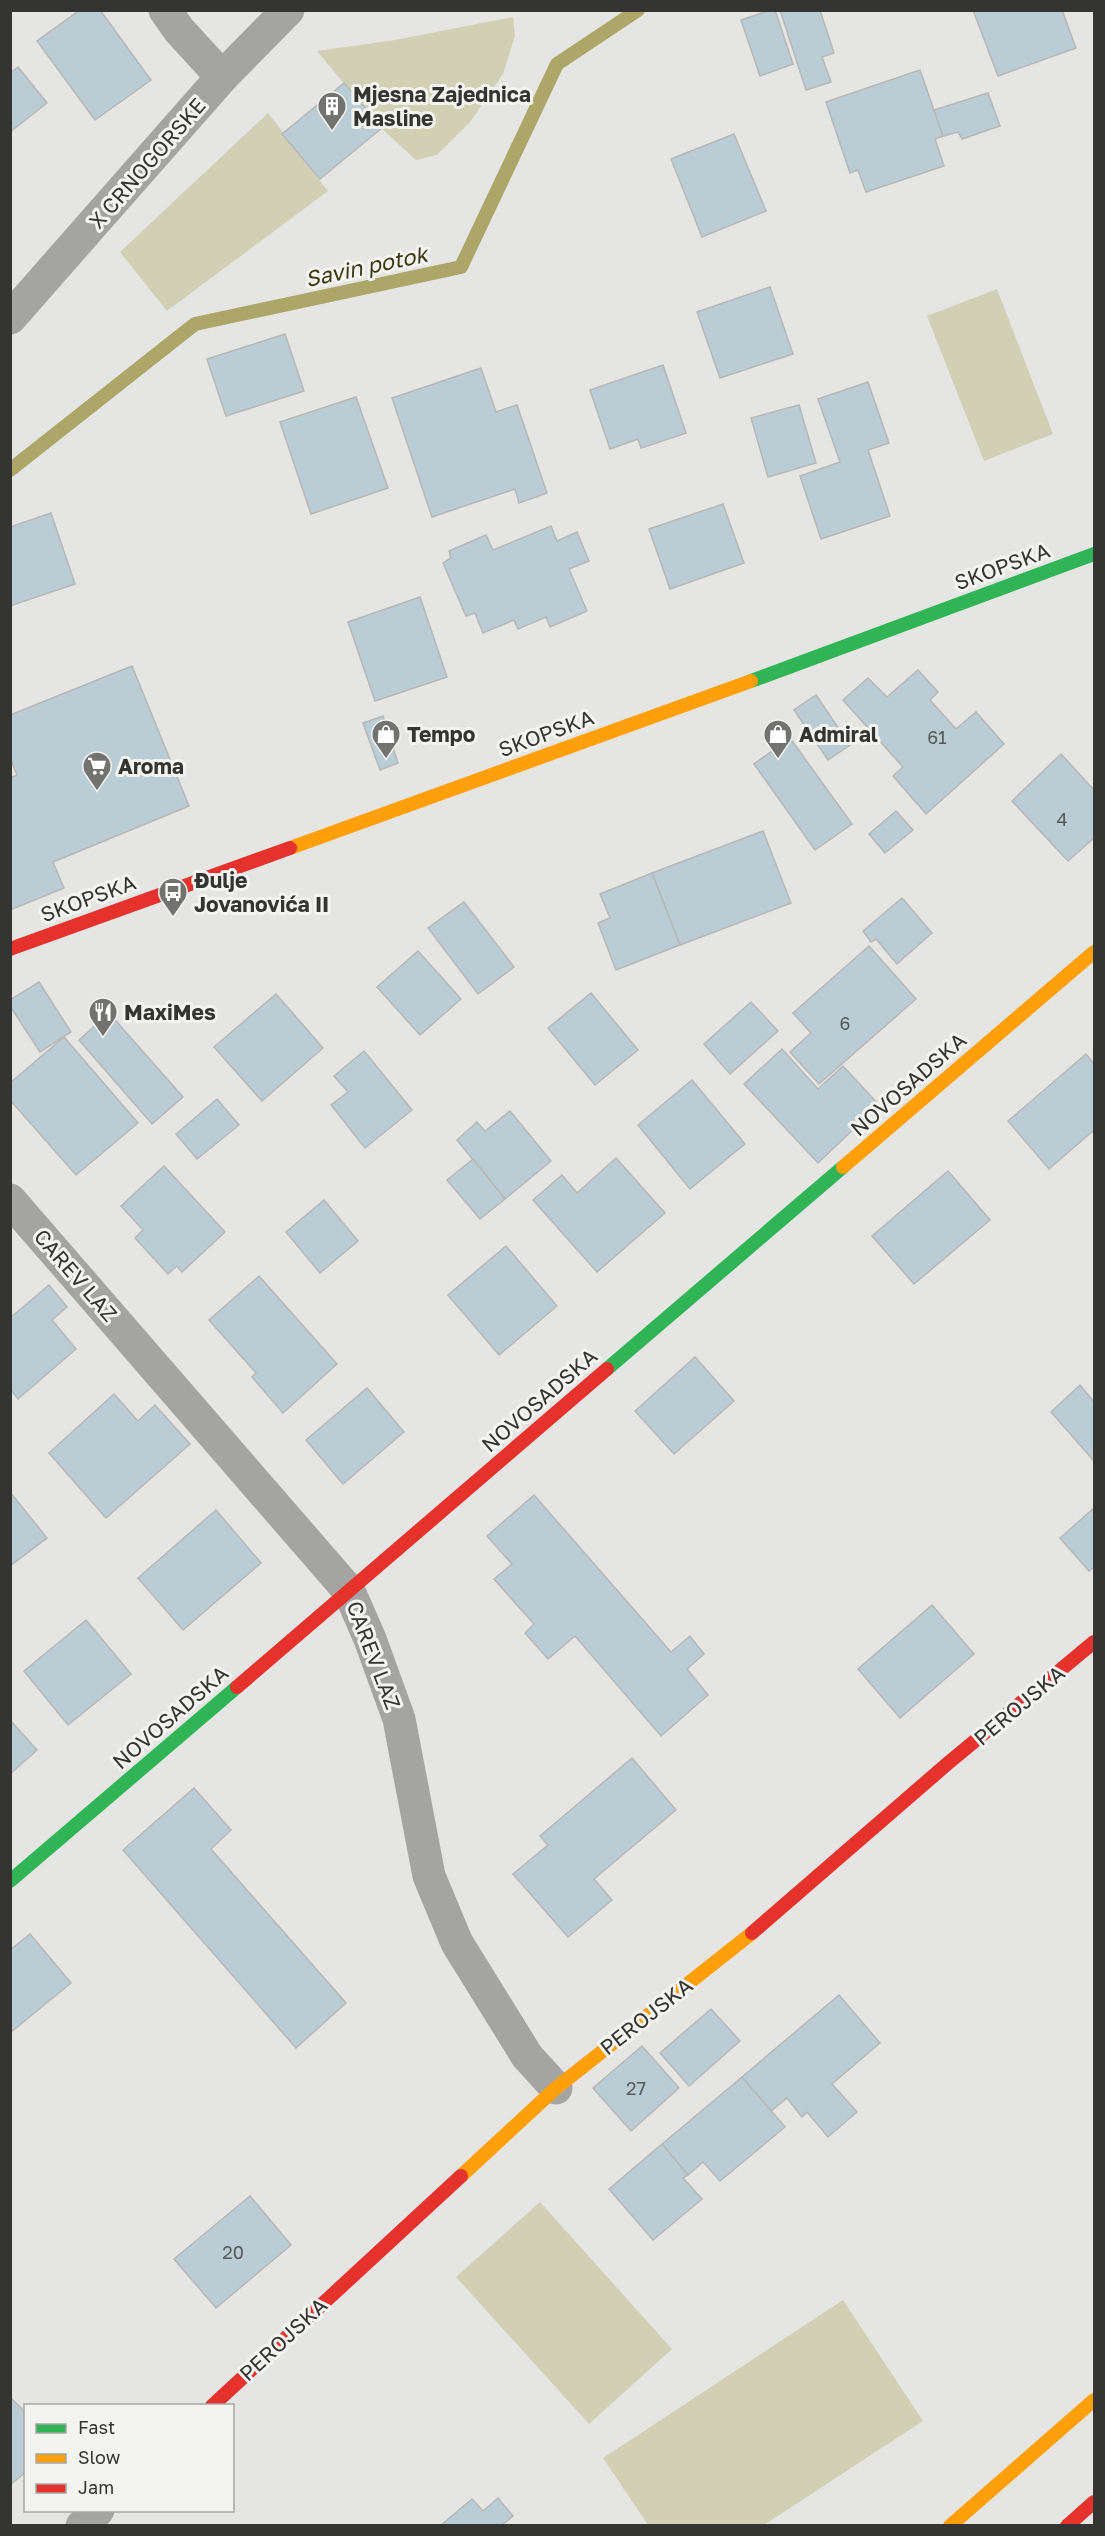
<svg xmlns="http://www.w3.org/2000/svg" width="1105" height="2536" font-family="'Golos Text',sans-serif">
  <rect width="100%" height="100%" fill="#e5e5e3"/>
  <g fill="#d2d0b4">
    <polygon points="513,17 515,36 503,74 470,122 437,155 416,160 381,128 317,51 395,40"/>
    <polygon points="268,113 328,191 167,311 120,252"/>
    <polygon points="997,289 1053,434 984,461 927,316"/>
    <polygon points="540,2202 672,2349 589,2424 456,2277"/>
    <polygon points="843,2300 923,2421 764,2525 648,2525 603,2458"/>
  </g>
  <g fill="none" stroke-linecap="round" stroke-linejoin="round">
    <polyline stroke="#aca668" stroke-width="14" points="10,470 195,324 461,267 557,64 638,10"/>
  </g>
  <g fill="#bbcdd4" stroke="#b7b7b7" stroke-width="1.5">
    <polygon points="80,10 100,10 151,80 95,120 37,41"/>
    <polygon points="771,10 775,10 793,64 760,76 741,20"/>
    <polygon points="780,10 820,10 834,53 822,57 831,82 806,90"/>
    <polygon points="973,10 1062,10 1076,48 998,76"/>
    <polygon points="18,67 47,103 10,132 10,73"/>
    <polygon points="920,70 943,136 935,139 944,166 866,192 858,170 850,173 826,102"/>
    <polygon points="344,83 382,128 320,179 282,134"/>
    <polygon points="988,93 1000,126 962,139 958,132 943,136 934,110"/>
    <polygon points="734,134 766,211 702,237 671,159"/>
    <polygon points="770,287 793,354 720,378 697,312"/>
    <polygon points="285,334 304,391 226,416 207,359"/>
    <polygon points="663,365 686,433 641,448 638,439 610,449 590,390"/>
    <polygon points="481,368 496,412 517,405 547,493 519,503 515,489 432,517 392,398"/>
    <polygon points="868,382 889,443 868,450 890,516 821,539 800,476 840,462 818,399"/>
    <polygon points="356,397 388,488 311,514 280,422"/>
    <polygon points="799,405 816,463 768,477 751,418"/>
    <polygon points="723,504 744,563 670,589 649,529"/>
    <polygon points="51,513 75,584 10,606 10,527"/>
    <polygon points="551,526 557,541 577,532 589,561 569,569 587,611 550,627 546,617 518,629 514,620 483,633 475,613 466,616 443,563 451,558 449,551 486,535 493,550"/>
    <polygon points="420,597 447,677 375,701 348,622"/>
    <polygon points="132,666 189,806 53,862 64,888 10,910 10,778 17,775 10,758 10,715"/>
    <polygon points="918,670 938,692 930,700 956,729 976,712 1004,744 926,814 893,776 903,767 843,700 868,678 887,697"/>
    <polygon points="816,695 850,745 828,760 794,710"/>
    <polygon points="383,716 398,763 380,770 363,723"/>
    <polygon points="790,738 852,824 815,850 754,764"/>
    <polygon points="1061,754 1094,790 1094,838 1068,861 1012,801"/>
    <polygon points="896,811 913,830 885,853 869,834"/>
    <polygon points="763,831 791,903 680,945 652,873"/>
    <polygon points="652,873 680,945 616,970 598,923 610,918 600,894"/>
    <polygon points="902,898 932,933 897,964 876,939 871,942 863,931"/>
    <polygon points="464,902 514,967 478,994 428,928"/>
    <polygon points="869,946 916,999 819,1084 790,1052 811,1033 793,1013"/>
    <polygon points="418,951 461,999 420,1035 377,987"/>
    <polygon points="39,982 71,1032 40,1052 10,1006 10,1000"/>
    <polygon points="591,993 638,1050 595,1085 548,1028"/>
    <polygon points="276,994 323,1048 262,1101 214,1047"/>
    <polygon points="751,1002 778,1031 730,1074 704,1044"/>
    <polygon points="109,1013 183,1097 152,1124 79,1040"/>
    <polygon points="64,1037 138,1123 76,1175 10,1100 10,1083"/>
    <polygon points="782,1049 818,1089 843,1066 879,1105 818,1163 744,1084"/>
    <polygon points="364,1051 412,1110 365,1148 331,1105 348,1092 334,1076"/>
    <polygon points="1086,1054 1094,1064 1094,1130 1049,1169 1008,1121"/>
    <polygon points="692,1080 745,1144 690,1189 638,1125"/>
    <polygon points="217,1099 239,1125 197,1159 176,1134"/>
    <polygon points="510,1111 551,1161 505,1199 457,1140 477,1122 485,1131"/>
    <polygon points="616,1158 665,1213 597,1272 533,1200 562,1175 577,1193"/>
    <polygon points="473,1159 505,1199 480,1219 447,1180"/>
    <polygon points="164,1166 225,1232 182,1272 177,1266 168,1274 135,1238 143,1230 121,1206"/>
    <polygon points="948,1171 990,1220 914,1284 872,1236"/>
    <polygon points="324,1200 358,1241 320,1273 286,1232"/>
    <polygon points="506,1246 557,1306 499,1355 448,1295"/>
    <polygon points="259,1276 337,1364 283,1413 252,1377 256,1373 209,1320"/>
    <polygon points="49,1285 67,1307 52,1320 76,1349 18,1399 10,1389 10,1318"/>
    <polygon points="695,1357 734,1401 674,1454 635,1411"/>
    <polygon points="1080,1385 1094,1402 1094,1461 1051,1412"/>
    <polygon points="367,1388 404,1432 343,1484 306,1440"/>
    <polygon points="114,1394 138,1421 155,1405 190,1444 106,1518 49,1453"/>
    <polygon points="10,1492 47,1538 10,1566"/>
    <polygon points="534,1495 671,1652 690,1636 704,1654 687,1669 708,1695 661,1736 575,1636 548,1659 525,1633 534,1624 494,1579 512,1564 487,1536"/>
    <polygon points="1094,1508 1094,1567 1089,1571 1060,1538"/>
    <polygon points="216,1510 261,1563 183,1630 138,1578"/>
    <polygon points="932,1605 974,1654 900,1718 858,1669"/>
    <polygon points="86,1620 131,1674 68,1725 24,1671"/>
    <polygon points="10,1720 37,1750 10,1774"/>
    <polygon points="632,1758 676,1810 594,1879 612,1900 568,1937 513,1874 548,1845 540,1836"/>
    <polygon points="194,1788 231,1830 211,1849 346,2003 296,2048 123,1850"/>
    <polygon points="30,1934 71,1983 10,2033 10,1950"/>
    <polygon points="839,1995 880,2043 832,2084 857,2112 828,2137 807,2112 802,2117 787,2098 771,2111 742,2077"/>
    <polygon points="711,2009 740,2041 689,2086 660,2053"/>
    <polygon points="642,2046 679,2088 631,2131 593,2088"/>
    <polygon points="742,2077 785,2127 720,2181 703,2162 688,2175 662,2144"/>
    <polygon points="662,2144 688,2175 683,2178 702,2199 653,2240 609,2189"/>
    <polygon points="250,2196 291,2245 216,2308 174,2259"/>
    <polygon points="10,2397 26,2413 26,2472 10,2485"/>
    <polygon points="498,2498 513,2516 501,2526 440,2526 472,2499 483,2511"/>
  </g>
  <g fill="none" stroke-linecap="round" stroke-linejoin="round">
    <g stroke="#a4a4a3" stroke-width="33">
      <polyline points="165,10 179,30 222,77"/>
      <polyline points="10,318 222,77 288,10"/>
      <polyline points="10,1200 349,1591 370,1639 399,1719 429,1876 457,1943 527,2056 556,2088"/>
      <polyline points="82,2526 98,2510"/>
    </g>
    <g stroke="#30b455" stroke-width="14">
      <polyline points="751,681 1094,554"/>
      <polyline points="607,1369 843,1167"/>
      <polyline points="10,1881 237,1687"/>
    </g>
    <g stroke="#ff9f0a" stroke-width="14">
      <polyline points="290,848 751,681"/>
      <polyline points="843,1167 1094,952"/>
      <polyline points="461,2176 556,2088 752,1933"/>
      <polyline points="950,2526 1094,2400"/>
    </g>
    <g stroke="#e5322d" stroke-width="14">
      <polyline points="10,949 290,848"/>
      <polyline points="237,1687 607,1369"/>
      <polyline points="752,1933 947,1764 1094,1642"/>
      <polyline points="212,2406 461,2176"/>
      <polyline points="1067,2526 1094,2502"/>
    </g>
  </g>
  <defs>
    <g id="building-pin" transform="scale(1.5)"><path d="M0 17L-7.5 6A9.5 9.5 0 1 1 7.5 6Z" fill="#727271" stroke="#f3f3f0"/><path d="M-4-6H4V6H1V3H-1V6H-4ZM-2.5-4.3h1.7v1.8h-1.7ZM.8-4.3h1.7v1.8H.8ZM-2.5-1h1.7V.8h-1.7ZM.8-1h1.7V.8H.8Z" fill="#fff"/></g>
    <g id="shop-pin" transform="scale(1.5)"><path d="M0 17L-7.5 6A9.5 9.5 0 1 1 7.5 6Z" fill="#727271" stroke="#f3f3f0"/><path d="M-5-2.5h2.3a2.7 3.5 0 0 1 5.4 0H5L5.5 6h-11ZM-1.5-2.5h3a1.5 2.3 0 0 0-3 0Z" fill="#fff"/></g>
    <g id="supermarket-pin" transform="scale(1.5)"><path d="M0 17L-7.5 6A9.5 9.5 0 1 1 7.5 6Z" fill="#727271" stroke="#f3f3f0"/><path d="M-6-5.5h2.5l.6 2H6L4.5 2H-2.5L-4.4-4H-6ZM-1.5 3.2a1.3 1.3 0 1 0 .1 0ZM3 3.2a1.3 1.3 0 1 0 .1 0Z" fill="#fff"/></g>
    <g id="bus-pin" transform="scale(1.5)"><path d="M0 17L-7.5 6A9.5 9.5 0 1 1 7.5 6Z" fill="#727271" stroke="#f3f3f0"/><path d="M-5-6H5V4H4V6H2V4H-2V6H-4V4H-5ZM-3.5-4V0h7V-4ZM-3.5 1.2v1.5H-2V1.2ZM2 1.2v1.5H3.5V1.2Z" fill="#fff"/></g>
    <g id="restaurant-pin" transform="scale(1.5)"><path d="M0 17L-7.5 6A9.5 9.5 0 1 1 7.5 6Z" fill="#727271" stroke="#f3f3f0"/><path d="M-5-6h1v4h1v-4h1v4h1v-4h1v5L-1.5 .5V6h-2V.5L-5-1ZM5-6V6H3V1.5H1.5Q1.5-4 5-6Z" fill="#fff"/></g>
  </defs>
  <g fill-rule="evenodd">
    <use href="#building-pin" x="332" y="106"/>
    <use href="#shop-pin" x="386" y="734"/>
    <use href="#shop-pin" x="778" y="734"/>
    <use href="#supermarket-pin" x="97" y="766"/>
    <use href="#bus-pin" x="173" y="892"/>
    <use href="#restaurant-pin" x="103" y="1012"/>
  </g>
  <g text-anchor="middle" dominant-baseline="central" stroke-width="6" stroke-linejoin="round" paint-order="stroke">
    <g font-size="18" fill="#565a5b">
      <text x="937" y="737">61</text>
      <text x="1062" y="819">4</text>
      <text x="845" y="1023">6</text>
      <text x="636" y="2088">27</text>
      <text x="233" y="2252">20</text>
    </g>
    <g font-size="21" font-weight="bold" fill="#343433" stroke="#f3f3f0" text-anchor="start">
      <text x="353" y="94">Mjesna Zajednica<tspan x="353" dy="24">Masline</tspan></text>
      <text x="407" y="734">Tempo</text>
      <text x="799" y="734">Admiral</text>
      <text x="118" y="766">Aroma</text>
      <text x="194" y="880">Đulje<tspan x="194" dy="24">Jovanovića II</tspan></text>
      <text x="124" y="1012">MaxiMes</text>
    </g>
    <g font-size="21" fill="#343433" stroke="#f3f3f0">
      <text transform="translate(147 163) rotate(-49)">X CRNOGORSKE</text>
      <text transform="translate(1002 566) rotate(-20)">SKOPSKA</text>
      <text transform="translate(546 733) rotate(-20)">SKOPSKA</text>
      <text transform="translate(88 898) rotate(-20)">SKOPSKA</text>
      <text transform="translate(908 1084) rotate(-41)">NOVOSADSKA</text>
      <text transform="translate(76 1275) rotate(49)">CAREV LAZ</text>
      <text transform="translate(539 1400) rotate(-41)">NOVOSADSKA</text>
      <text transform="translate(374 1655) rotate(69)">CAREV LAZ</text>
      <text transform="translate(1019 1705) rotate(-40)">PEROJSKA</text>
      <text transform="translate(170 1717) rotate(-41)">NOVOSADSKA</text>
      <text transform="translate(646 2016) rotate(-38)">PEROJSKA</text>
      <text transform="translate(283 2339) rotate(-43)">PEROJSKA</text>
    </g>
    <g font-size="22" font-style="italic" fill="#3b3812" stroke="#f3f3f0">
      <text transform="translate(366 266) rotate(-12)">Savin potok</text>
    </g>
  </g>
  <rect width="1105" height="2536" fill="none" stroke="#343433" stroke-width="24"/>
  <rect x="24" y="2404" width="210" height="108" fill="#f3f3f0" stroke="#a7a7a4" stroke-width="1.5"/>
  <rect x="36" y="2424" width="30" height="9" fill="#30b455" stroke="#a7a7a4" stroke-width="1.5"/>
  <text x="78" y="2434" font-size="18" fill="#343433">Fast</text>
  <rect x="36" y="2454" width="30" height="9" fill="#ff9f0a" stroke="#a7a7a4" stroke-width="1.5"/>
  <text x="78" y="2464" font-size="18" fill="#343433">Slow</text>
  <rect x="36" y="2484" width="30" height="9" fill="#e5322d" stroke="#a7a7a4" stroke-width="1.5"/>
  <text x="78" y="2494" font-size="18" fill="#343433">Jam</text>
</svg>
